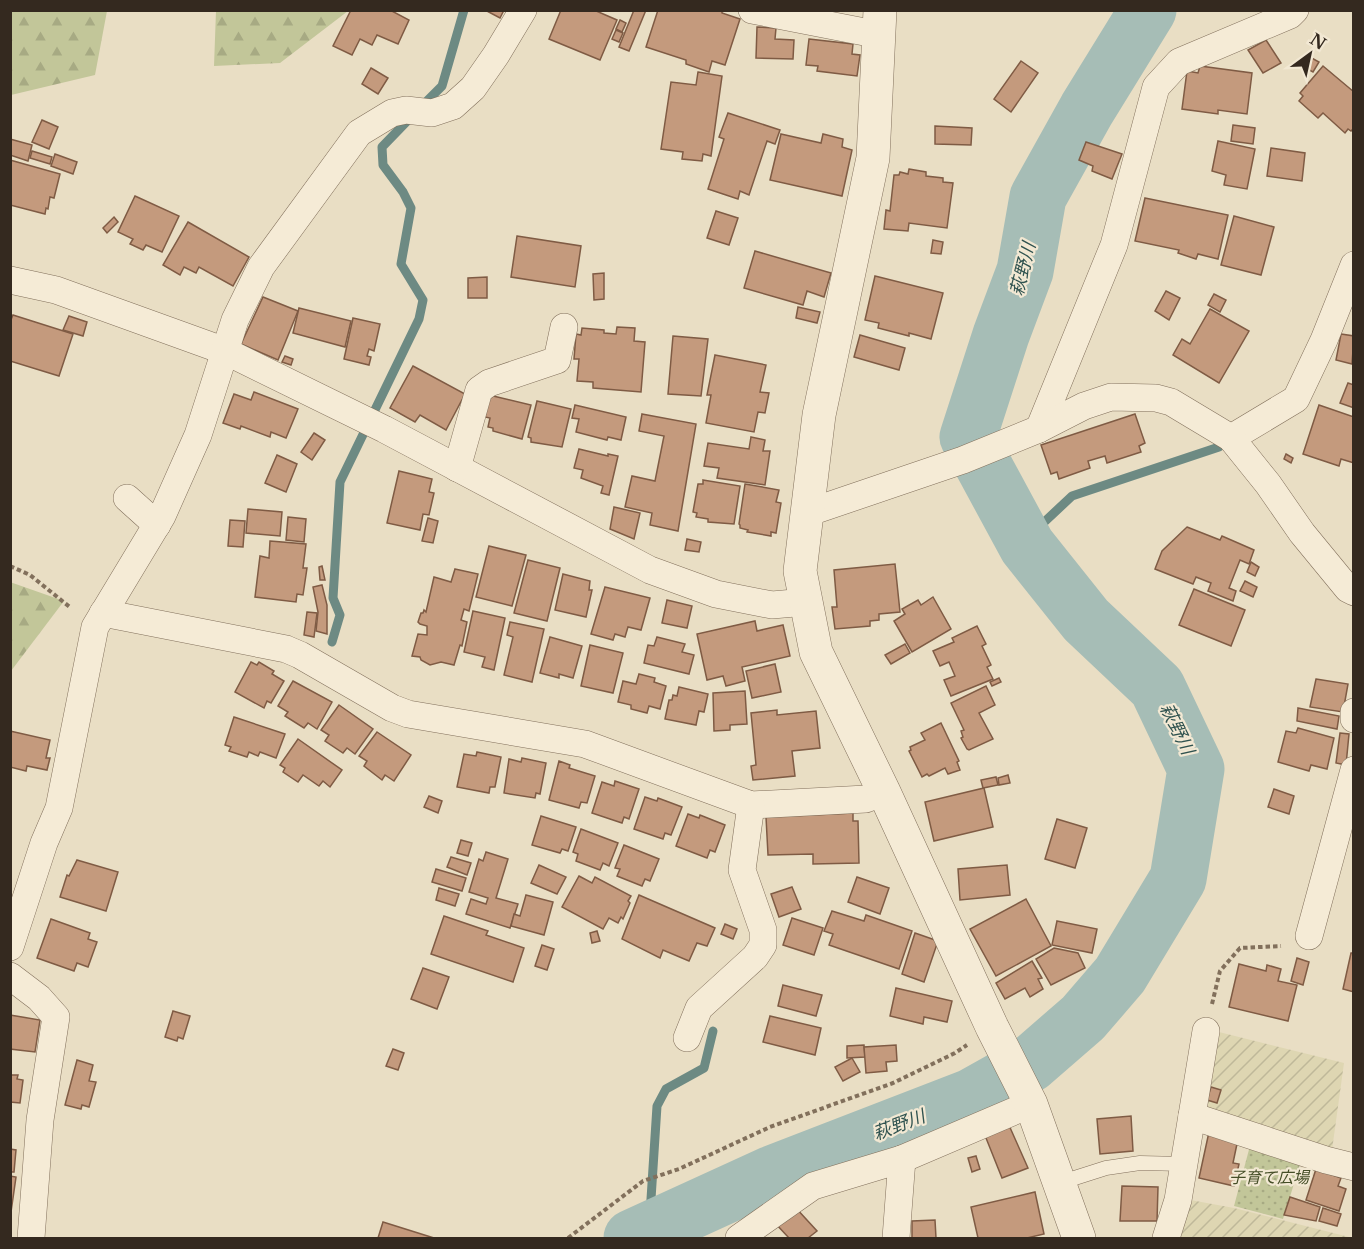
<svg xmlns="http://www.w3.org/2000/svg" width="1364" height="1249" font-family="'Libre Baskerville','Noto Sans JP',serif">
  <defs>
    <pattern id="farmland-furrows" width="10" height="10" patternUnits="userSpaceOnUse" patternTransform="scale(1.5)"><rect width="10" height="10" fill="#ded6b2"/><path d="M-1 1l2-2M0 10L10 0M9 11l2-2" fill="none" stroke="#bfb899"/></pattern>
    <pattern id="forest-firs" width="22" height="20" patternUnits="userSpaceOnUse" patternTransform="scale(1.5)"><rect width="22" height="20" fill="#c2c699"/><path d="M5 1l3.5 6h-7zM16 11l3.5 6h-7z" fill="#a7aa83"/></pattern>
    <pattern id="park-dots" width="8" height="8" patternUnits="userSpaceOnUse" patternTransform="scale(1.5)"><rect width="8" height="8" fill="#c2c699"/><path d="M2 2h.1M6 6h.1" fill="none" stroke="#a7aa83" stroke-width="1.8" stroke-linecap="round"/></pattern>
  </defs>
  <rect width="100%" height="100%" fill="#e9dec4"/>
  <g fill="url(#farmland-furrows)">
    <polygon points="1215,1031 1344,1063 1332,1150 1204,1112"/>
    <polygon points="1185,1199 1234,1208 1353,1238 1174,1238"/>
  </g>
  <g fill="url(#forest-firs)">
    <polygon points="10,11 107,11 95,75 11,95"/>
    <polygon points="216,11 216,10 348,11 280,63 214,66"/>
    <polygon points="10,582 64,601 11,671 10,671"/>
  </g>
  <polygon fill="url(#park-dots)" points="1251,1142 1302,1158 1283,1219 1234,1206"/>
  <g fill="none" stroke-linecap="round" stroke-linejoin="round">
    <g stroke="#6d8a83" stroke-width="9">
      <polyline points="421,107 442,86 464,10"/>
      <polyline points="1024,541 1072,496 1219,447"/>
      <polyline points="332,642 340,615 333,598 340,482 419,319 423,300 401,264 411,208 403,192 383,165 382,147 411,117"/>
      <polyline points="649,1230 657,1106 666,1089 704,1068 713,1031"/>
    </g>
    <polyline stroke="#a6bdb6" stroke-width="57" points="632,1238 772,1174 971,1097 1030,1064 1083,1018 1120,975 1178,879 1196,769 1157,687 1086,620 1027,546 968,437 1001,335 1025,271 1038,197 1087,109 1148,10"/>
  </g>
  <g fill="#c49a7d" stroke="#7f5b44" stroke-width="1.5">
    <polygon points="351,10 390,10 409,20 398,44 377,35 372,45 360,39 352,55 333,46"/>
    <polygon points="485,10 504,10 500,18"/>
    <polygon points="561,10 594,10 617,20 600,60 549,39"/>
    <polygon points="634,10 646,10 629,51 619,47"/>
    <polygon points="658,10 722,10 722,13 740,19 725,65 712,61 709,72 686,64 686,60 646,47"/>
    <polygon points="620,20 626,23 622,32 616,29"/>
    <polygon points="757,27 776,28 775,39 794,40 793,59 756,58"/>
    <polygon points="616,30 623,33 619,42 612,39"/>
    <polygon points="809,39 853,44 852,54 860,55 857,76 817,71 818,66 806,65"/>
    <polygon points="1266,40 1281,63 1263,73 1248,50"/>
    <polygon points="1308,56 1319,62 1313,72 1302,66"/>
    <polygon points="1021,61 1038,73 1011,112 994,99"/>
    <polygon points="1200,66 1252,73 1247,114 1218,110 1218,114 1182,109 1187,71 1198,73"/>
    <polygon points="1323,66 1354,92 1354,128 1351,131 1348,129 1345,133 1323,113 1318,118 1299,101 1303,96 1300,93"/>
    <polygon points="371,68 388,78 378,94 362,84"/>
    <polygon points="698,72 722,76 711,156 703,154 702,161 682,159 683,152 661,149 671,82 696,85"/>
    <polygon points="728,113 780,130 775,144 767,141 749,195 740,191 738,199 708,189 724,139 719,137"/>
    <polygon points="42,120 58,127 49,149 32,142"/>
    <polygon points="1233,125 1255,128 1253,144 1231,141"/>
    <polygon points="935,126 972,128 971,145 935,144"/>
    <polygon points="781,134 821,143 823,134 843,139 842,147 852,150 842,196 770,180"/>
    <polygon points="10,139 32,145 28,161 10,155"/>
    <polygon points="1218,141 1255,149 1247,189 1224,185 1226,175 1212,171"/>
    <polygon points="1086,142 1122,154 1112,179 1092,171 1093,166 1079,160"/>
    <polygon points="1271,148 1305,153 1302,181 1267,176"/>
    <polygon points="32,151 52,157 50,164 30,158"/>
    <polygon points="55,154 77,162 73,174 51,166"/>
    <polygon points="10,160 60,174 54,198 50,197 48,209 46,208 45,214 10,205"/>
    <polygon points="909,169 926,172 926,176 943,178 943,182 953,183 947,228 909,223 908,231 884,229 886,210 890,211 894,175 899,175 900,172 908,174"/>
    <polygon points="135,196 179,216 162,252 146,245 143,250 130,244 133,239 118,232"/>
    <polygon points="1145,198 1228,215 1218,259 1198,254 1196,259 1178,253 1179,250 1135,241"/>
    <polygon points="716,211 738,218 729,245 707,238"/>
    <polygon points="1234,216 1274,227 1261,275 1221,265"/>
    <polygon points="114,217 118,222 107,233 103,228"/>
    <polygon points="188,222 249,257 233,286 199,267 196,273 184,267 180,275 163,265"/>
    <polygon points="517,236 581,246 575,287 511,277"/>
    <polygon points="933,240 943,242 941,254 931,253"/>
    <polygon points="755,251 831,273 824,297 807,291 803,305 744,288"/>
    <polygon points="604,273 604,299 594,300 593,274"/>
    <polygon points="875,276 943,293 931,339 909,333 909,336 878,328 879,323 865,320"/>
    <polygon points="487,277 487,298 468,298 468,278"/>
    <polygon points="1166,291 1180,298 1169,320 1155,311"/>
    <polygon points="1214,294 1226,300 1220,312 1208,305"/>
    <polygon points="263,297 298,311 278,360 241,344"/>
    <polygon points="798,307 820,312 817,323 796,318"/>
    <polygon points="299,308 351,321 345,347 293,333"/>
    <polygon points="1210,309 1249,331 1219,383 1173,355 1182,339 1190,344"/>
    <polygon points="13,315 73,334 59,376 10,361 10,322"/>
    <polygon points="69,316 87,322 83,336 63,330"/>
    <polygon points="353,318 380,324 374,351 369,349 367,356 371,357 369,365 344,359"/>
    <polygon points="617,327 635,328 634,341 645,342 641,392 593,388 593,382 577,381 579,359 574,359 576,334 581,335 582,328 604,330 604,333 616,334"/>
    <polygon points="1341,334 1354,336 1352,364 1336,360"/>
    <polygon points="860,335 905,348 899,370 854,357"/>
    <polygon points="673,336 708,339 701,396 668,394"/>
    <polygon points="715,355 766,365 760,392 769,393 765,413 758,412 754,432 706,423 711,395 707,395"/>
    <polygon points="285,356 293,359 291,365 282,362"/>
    <polygon points="413,366 465,394 446,430 420,415 415,422 390,408"/>
    <polygon points="1348,383 1354,385 1354,408 1340,403"/>
    <polygon points="254,392 298,409 286,438 271,432 270,437 241,426 240,429 223,423 234,394 251,400"/>
    <polygon points="489,395 531,405 522,439 493,431 493,428 488,427 490,418 485,417"/>
    <polygon points="537,401 571,409 562,447 531,442 531,438 528,437"/>
    <polygon points="575,405 626,417 621,440 608,437 607,440 576,432 579,419 572,418"/>
    <polygon points="1319,405 1354,417 1354,463 1341,459 1339,466 1303,454"/>
    <polygon points="642,414 696,424 678,531 650,525 652,513 625,507 632,476 655,481 664,436 639,431"/>
    <polygon points="1135,414 1145,443 1139,446 1141,452 1107,463 1105,456 1088,461 1090,468 1059,479 1057,472 1051,474 1041,445"/>
    <polygon points="314,433 325,440 312,460 301,452"/>
    <polygon points="751,437 765,440 763,451 770,451 765,485 717,478 719,468 704,466 708,443 749,449"/>
    <polygon points="579,449 608,456 608,454 618,456 609,495 601,493 603,486 581,478 583,470 574,468"/>
    <polygon points="1286,454 1293,458 1291,463 1284,459"/>
    <polygon points="277,455 297,464 286,492 265,483"/>
    <polygon points="399,471 432,479 429,492 434,493 429,515 423,514 420,530 387,523"/>
    <polygon points="703,480 740,486 734,524 708,522 708,519 696,517 697,513 693,512 698,484 703,484"/>
    <polygon points="745,484 779,490 776,502 781,503 776,533 771,532 771,536 747,532 748,530 740,528 740,525 739,524"/>
    <polygon points="614,507 640,513 634,539 610,529"/>
    <polygon points="248,509 282,512 280,536 246,533"/>
    <polygon points="288,517 306,519 304,542 286,540"/>
    <polygon points="428,518 438,521 433,543 422,541"/>
    <polygon points="230,520 245,521 243,547 228,546"/>
    <polygon points="1187,527 1220,540 1222,536 1254,550 1249,564 1240,560 1229,588 1236,591 1233,601 1208,591 1211,583 1196,577 1193,584 1155,569 1162,551"/>
    <polygon points="687,539 701,542 699,552 685,550"/>
    <polygon points="270,541 306,544 303,568 307,568 303,595 297,594 296,602 255,597 260,556 269,558"/>
    <polygon points="489,546 526,555 512,606 476,597"/>
    <polygon points="528,560 560,568 547,621 514,613"/>
    <polygon points="1251,562 1259,567 1255,576 1247,572"/>
    <polygon points="895,564 900,612 879,614 879,620 870,621 870,626 835,629 832,607 837,607 834,570"/>
    <polygon points="322,566 325,580 320,580 319,567"/>
    <polygon points="455,569 478,574 469,611 464,609 461,620 467,622 462,646 460,645 454,665 441,662 430,665 421,660 420,657 412,656 418,634 427,635 427,626 420,624 418,622 421,613 423,613 424,610 426,612 434,577 451,582"/>
    <polygon points="563,574 590,581 589,590 592,590 586,617 555,610"/>
    <polygon points="1245,581 1257,587 1253,597 1240,591"/>
    <polygon points="322,585 327,605 327,634 316,631 318,612 313,587"/>
    <polygon points="605,587 650,598 641,630 628,627 625,637 615,634 613,640 591,634"/>
    <polygon points="1194,589 1245,610 1231,646 1179,625"/>
    <polygon points="933,597 951,629 912,652 894,621 905,614 902,609 918,600 921,605"/>
    <polygon points="667,600 692,606 687,628 662,623"/>
    <polygon points="473,611 505,618 494,670 482,667 485,657 464,652"/>
    <polygon points="307,612 317,613 314,637 304,635"/>
    <polygon points="755,621 757,631 783,625 790,656 742,667 745,681 726,686 723,676 707,680 697,634"/>
    <polygon points="510,622 544,629 532,682 504,675 513,637 507,635"/>
    <polygon points="977,626 986,644 982,646 991,665 987,667 993,679 951,696 944,680 955,676 949,662 940,666 933,651 954,642 952,638"/>
    <polygon points="550,637 582,646 573,678 559,674 559,678 540,673"/>
    <polygon points="657,637 685,644 682,652 694,655 689,674 644,663 648,645 654,646"/>
    <polygon points="905,644 910,653 891,664 885,655"/>
    <polygon points="590,645 623,653 613,693 581,686"/>
    <polygon points="251,662 257,665 259,662 274,671 272,674 284,681 271,703 267,701 264,708 235,692"/>
    <polygon points="775,664 781,692 752,698 746,671"/>
    <polygon points="639,674 655,678 654,682 666,686 660,709 649,706 647,713 631,709 631,705 618,702 623,681 636,684"/>
    <polygon points="999,678 1001,682 992,686 990,682"/>
    <polygon points="1316,679 1348,684 1343,712 1310,707"/>
    <polygon points="293,681 332,702 317,729 308,723 304,728 285,716 288,712 278,706"/>
    <polygon points="986,686 995,705 979,713 993,739 969,750 967,749 961,738 963,737 961,731 964,730 951,703"/>
    <polygon points="679,687 708,694 704,712 699,711 696,725 665,719 669,700 672,700 673,695 677,696"/>
    <polygon points="745,691 747,724 730,725 730,730 714,731 713,693"/>
    <polygon points="339,705 373,729 355,754 347,748 343,753 325,741 329,735 321,730"/>
    <polygon points="1298,708 1339,716 1337,729 1297,721"/>
    <polygon points="777,710 777,715 816,711 820,748 792,751 795,776 753,780 751,766 756,765 751,713"/>
    <polygon points="234,717 285,734 276,758 260,752 258,756 249,752 247,757 229,751 231,747 225,745"/>
    <polygon points="941,723 959,761 957,762 960,770 948,774 945,768 929,776 927,774 922,777 909,751 911,750 910,747 925,740 921,733"/>
    <polygon points="1298,728 1334,738 1327,769 1311,765 1309,771 1278,762 1286,731 1296,733"/>
    <polygon points="10,731 50,740 46,758 50,758 47,770 27,766 26,771 10,767"/>
    <polygon points="377,732 411,755 394,781 385,775 382,780 364,766 367,761 359,756"/>
    <polygon points="1340,733 1349,734 1346,765 1336,763"/>
    <polygon points="298,739 342,770 330,787 323,781 319,786 303,775 298,782 283,772 285,768 280,765"/>
    <polygon points="477,752 501,757 495,787 490,787 489,793 457,787 464,754 476,756"/>
    <polygon points="522,758 546,763 540,794 536,793 535,798 504,793 509,759 521,762"/>
    <polygon points="559,761 570,765 569,768 595,776 587,803 581,802 579,808 549,800"/>
    <polygon points="1008,775 1010,783 999,785 998,778"/>
    <polygon points="996,777 998,785 983,788 981,780"/>
    <polygon points="615,781 639,789 629,819 624,817 622,823 592,813 602,782 614,786"/>
    <polygon points="984,788 993,827 934,841 925,802"/>
    <polygon points="1274,789 1294,796 1289,814 1268,807"/>
    <polygon points="429,796 442,801 438,813 424,807"/>
    <polygon points="645,797 657,801 658,798 682,807 671,835 665,833 663,839 634,829"/>
    <polygon points="853,813 853,821 858,821 859,863 813,864 813,854 768,855 766,817"/>
    <polygon points="688,814 699,818 700,815 725,825 715,852 710,850 707,858 676,846"/>
    <polygon points="541,816 576,827 568,851 562,849 560,853 532,845"/>
    <polygon points="1057,819 1087,828 1075,868 1045,859"/>
    <polygon points="581,829 618,843 609,866 603,863 600,870 576,861 578,854 573,852"/>
    <polygon points="461,840 472,843 468,856 457,853"/>
    <polygon points="624,845 659,859 650,881 645,879 642,886 617,876 620,869 615,868"/>
    <polygon points="486,852 508,859 496,898 518,904 510,928 466,914 471,899 486,904 488,898 469,892 479,859 483,861"/>
    <polygon points="451,857 471,863 467,875 447,867"/>
    <polygon points="77,860 118,872 106,911 60,897 67,875 69,876"/>
    <polygon points="539,865 566,877 557,894 531,883"/>
    <polygon points="1007,865 1010,895 960,900 958,869"/>
    <polygon points="436,869 466,878 462,891 432,882"/>
    <polygon points="579,876 592,883 595,877 631,896 628,901 630,903 623,919 621,917 618,923 609,918 603,929 562,907"/>
    <polygon points="857,877 889,888 880,914 848,902"/>
    <polygon points="792,887 801,909 779,917 771,894"/>
    <polygon points="439,888 459,894 455,906 436,900"/>
    <polygon points="526,895 553,902 544,935 511,926 514,914 520,916"/>
    <polygon points="639,895 715,928 707,946 697,943 689,961 663,950 660,958 622,939"/>
    <polygon points="1026,899 1051,946 996,976 970,929"/>
    <polygon points="832,911 864,921 866,915 912,931 899,969 829,945 833,934 824,931"/>
    <polygon points="444,916 488,931 486,935 524,948 513,982 431,954"/>
    <polygon points="792,918 823,928 814,955 783,945"/>
    <polygon points="51,919 90,933 88,939 97,942 88,967 77,963 74,971 37,958"/>
    <polygon points="1057,921 1097,929 1092,953 1052,945"/>
    <polygon points="725,924 737,929 733,939 721,934"/>
    <polygon points="597,931 600,941 592,943 590,933"/>
    <polygon points="915,933 938,941 924,982 902,974"/>
    <polygon points="542,945 554,949 547,970 535,966"/>
    <polygon points="1054,948 1078,953 1085,968 1051,985 1036,959"/>
    <polygon points="1351,953 1354,953 1354,992 1343,989"/>
    <polygon points="1297,958 1309,962 1303,985 1291,981"/>
    <polygon points="1032,961 1042,978 1038,979 1043,989 1030,997 1025,988 1005,999 996,983"/>
    <polygon points="1239,964 1266,971 1267,965 1281,969 1278,981 1297,985 1288,1021 1229,1007"/>
    <polygon points="423,968 449,977 437,1009 411,999"/>
    <polygon points="783,985 822,995 816,1016 778,1006"/>
    <polygon points="896,988 952,1001 947,1022 924,1017 923,1024 890,1016"/>
    <polygon points="173,1011 190,1016 183,1039 178,1037 177,1041 165,1037"/>
    <polygon points="10,1015 40,1020 35,1052 10,1049"/>
    <polygon points="770,1016 821,1028 815,1055 763,1042"/>
    <polygon points="864,1045 865,1057 847,1058 847,1046"/>
    <polygon points="896,1045 897,1061 886,1062 887,1071 866,1073 864,1047"/>
    <polygon points="393,1049 404,1053 398,1070 386,1066"/>
    <polygon points="852,1058 860,1072 843,1081 835,1067"/>
    <polygon points="77,1060 93,1065 89,1081 96,1082 89,1107 82,1105 81,1109 65,1105"/>
    <polygon points="10,1071 11,1075 18,1075 17,1079 23,1080 20,1103 10,1102"/>
    <polygon points="1211,1087 1221,1090 1217,1103 1207,1100"/>
    <polygon points="1131,1116 1133,1151 1100,1154 1097,1119"/>
    <polygon points="1008,1123 1028,1168 1002,1178 984,1133"/>
    <polygon points="1209,1132 1238,1139 1233,1163 1239,1164 1234,1186 1199,1178"/>
    <polygon points="10,1149 16,1150 14,1172 10,1172"/>
    <polygon points="976,1156 980,1169 972,1172 968,1158"/>
    <polygon points="1316,1169 1341,1178 1338,1186 1346,1189 1339,1211 1306,1200"/>
    <polygon points="10,1176 16,1177 11,1212 10,1212"/>
    <polygon points="1122,1186 1158,1187 1157,1221 1120,1221"/>
    <polygon points="1035,1192 1044,1234 1027,1238 978,1238 971,1207"/>
    <polygon points="1290,1197 1320,1207 1316,1221 1284,1215"/>
    <polygon points="795,1207 817,1231 808,1238 789,1238 776,1224"/>
    <polygon points="1323,1208 1341,1214 1337,1226 1319,1221"/>
    <polygon points="935,1220 936,1238 947,1238 905,1238 912,1238 912,1221"/>
    <polygon points="383,1222 434,1238 378,1238"/>
  </g>
  <g fill="none" stroke-linecap="round" stroke-linejoin="round">
    <g stroke="#82705c" stroke-width="15">
      <polyline id="service" points="1059,1183 1106,1168 1140,1163 1184,1164"/>
    </g>
    <g stroke="#82705c" stroke-width="28">
      <g id="minor">
        <polyline points="752,10 880,35"/>
        <polyline points="10,280 56,290 225,351 384,429 650,570 716,594 772,605 806,602"/>
        <polyline points="1039,429 1114,245 1156,87 1179,62 1290,15 1295,10"/>
        <polyline points="1231,438 1296,399 1324,340 1354,265"/>
        <polyline points="457,468 479,390 489,383 557,360 564,327"/>
        <polyline points="127,498 157,525"/>
        <polyline points="807,513 963,460 1039,429 1084,406 1111,397 1156,398 1171,402 1231,438 1268,484 1302,533 1348,589 1354,592"/>
        <polyline points="103,613 286,649 300,655 392,708 408,714 585,744 751,805 866,799 884,792"/>
        <polyline points="1354,712 1354,719"/>
        <polyline points="1309,936 1354,770"/>
        <polyline points="10,947 44,843 59,808 95,627 162,516 198,435 235,320 261,267 359,133 392,113 406,110 432,113 453,106 473,88 496,55 523,10"/>
        <polyline points="10,976 39,998 56,1017 40,1120 31,1238"/>
        <polyline points="687,1038 699,1008 755,957 763,945 763,930 742,870 751,805"/>
        <polyline points="1192,1116 1326,1160 1354,1167"/>
        <polyline points="739,1238 813,1186 902,1159 1031,1104"/>
        <polyline points="896,1238 902,1159"/>
        <polyline points="1166,1238 1178,1200 1206,1031"/>
      </g>
    </g>
    <g stroke="#82705c" stroke-width="34">
      <polyline id="tertiary" points="880,10 873,158 819,415 800,571 816,652 884,792 992,1027 1031,1104 1079,1238"/>
    </g>
    <g stroke="#82705c" stroke-width="4" stroke-dasharray="4.5 3" stroke-linecap="butt">
      <polyline points="10,566 30,575 71,608"/>
      <polyline points="1212,1004 1220,971 1240,948 1281,946"/>
      <polyline points="568,1238 643,1181 679,1169 770,1127 893,1083 955,1053 967,1045"/>
    </g>
    <use href="#service" stroke="#f5ebd6" stroke-width="14"/>
    <use href="#minor" stroke="#f5ebd6" stroke-width="27"/>
    <use href="#tertiary" stroke="#f5ebd6" stroke-width="33"/>
  </g>
  <g text-anchor="middle" dominant-baseline="central" stroke-width="4.5" stroke-linejoin="round" paint-order="stroke">
    <g font-size="16" font-style="italic" fill="#454e27" stroke="#f2e8d3">
      <text x="1269" y="1177">子育て広場</text>
    </g>
    <g font-size="18" font-style="italic" fill="#2f524f" stroke="#f2e8d3">
      <text transform="translate(1023 269) rotate(-76)">萩野川</text>
      <text transform="translate(1177 729) rotate(64)">萩野川</text>
      <text transform="translate(899 1125) rotate(-21)">萩野川</text>
    </g>
  </g>
  <rect width="1364" height="1249" fill="none" stroke="#34291f" stroke-width="24"/>
  <g transform="translate(1310 54) rotate(33)" stroke="#f2e8d3" stroke-width="4.5" paint-order="stroke">
  <path d="M0-4.5L10 22L0 15L-10 22Z" fill="#34291f"/>
  <text y="-9" font-size="16" font-weight="bold" text-anchor="middle" fill="#34291f">N</text>
  </g>
</svg>
